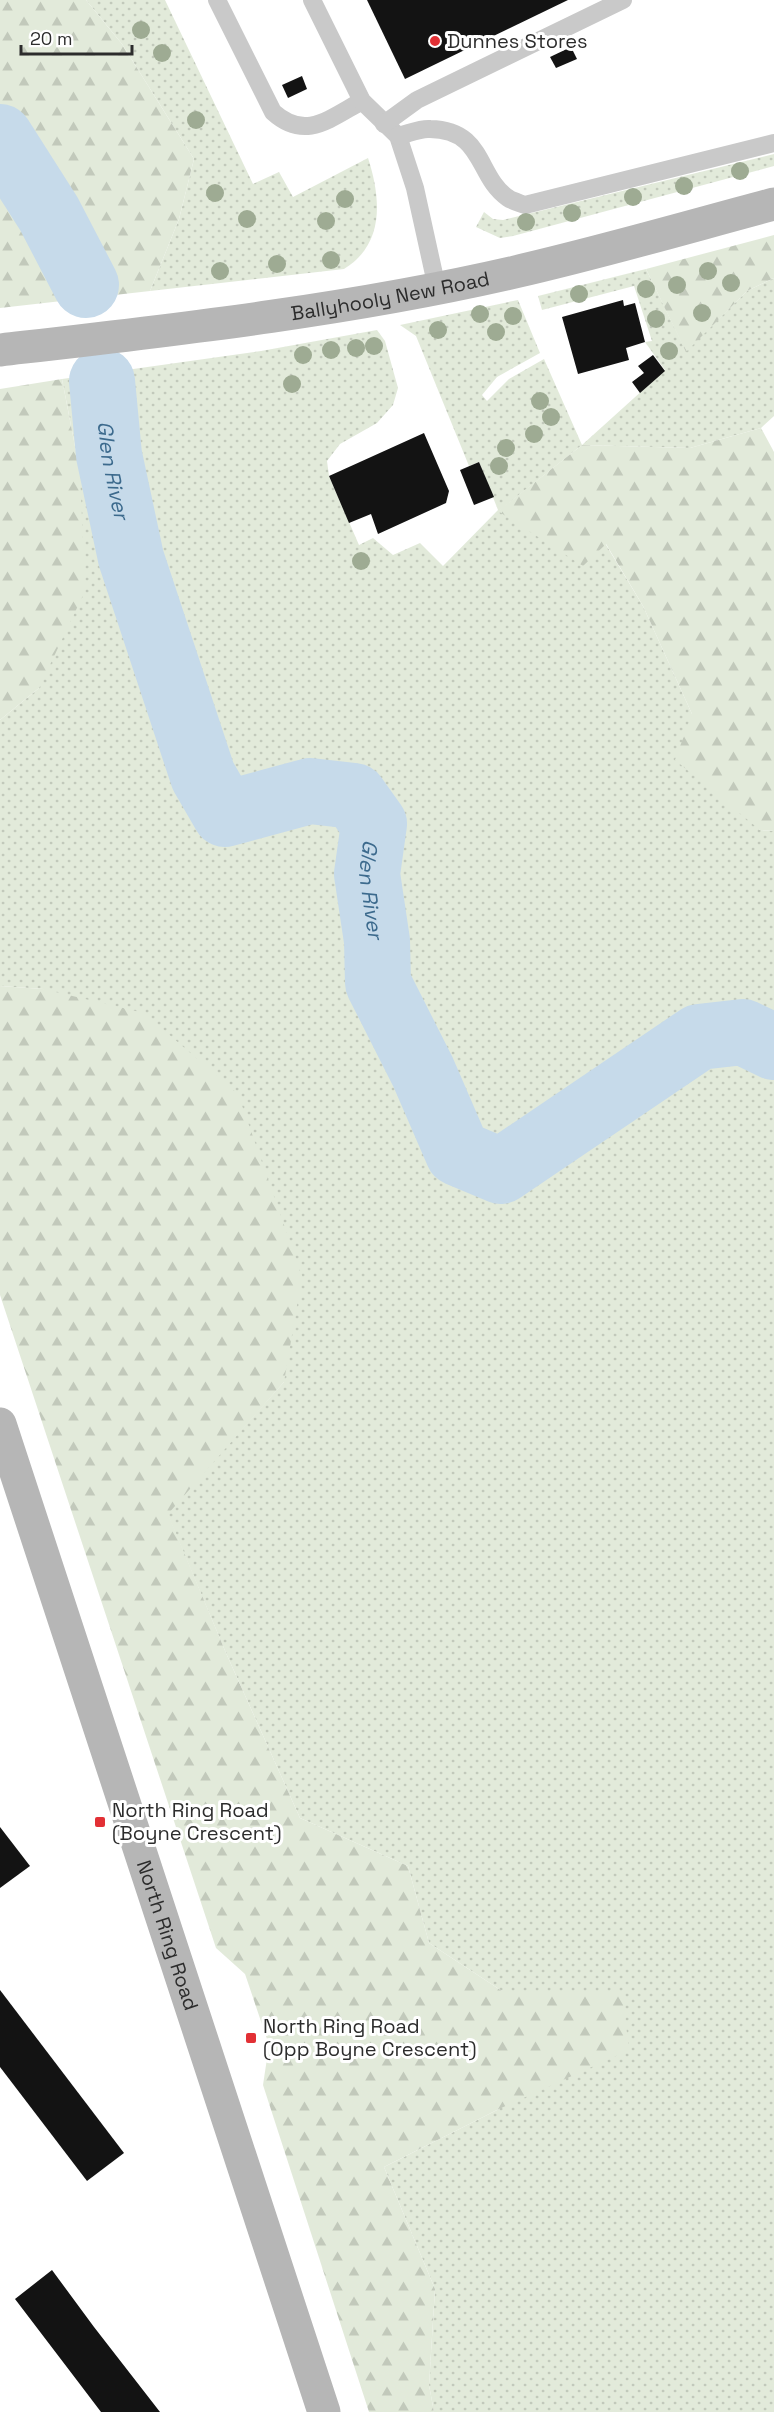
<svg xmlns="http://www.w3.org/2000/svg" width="774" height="2412" font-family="'Space Grotesk',sans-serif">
  <defs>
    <pattern id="grass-dots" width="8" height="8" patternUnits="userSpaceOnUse" patternTransform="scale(1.5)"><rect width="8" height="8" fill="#e2eada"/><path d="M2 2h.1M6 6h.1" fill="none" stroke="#c2c9bb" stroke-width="1.8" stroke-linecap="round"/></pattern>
    <pattern id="forest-firs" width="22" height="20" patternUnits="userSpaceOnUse" patternTransform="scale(1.5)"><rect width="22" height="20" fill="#e2eada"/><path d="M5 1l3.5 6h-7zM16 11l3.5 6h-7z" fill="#c2c9bb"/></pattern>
  </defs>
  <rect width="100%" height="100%" fill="#fff"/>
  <g fill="url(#grass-dots)">
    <path d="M86,0H165L253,184L279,172L293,197L368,158C381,198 385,244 344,269L150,291L179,219L194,159L122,44Z"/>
    <polygon points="774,154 774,166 513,236 500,238 476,227 484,212 493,219 503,220"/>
    <polygon points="646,269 686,351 747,291 774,278 774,416 761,428 690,448 582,445 499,511 515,519 605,543 643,606 692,714 760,830 774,831 774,2412 434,2412 429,2385 435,2289 384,2167 499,2109 621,1991 502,1991 429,1943 408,1866 300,1818 226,1653 167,1513 284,1382 43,989 0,986 0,720 39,688 80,472 62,379 261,351 377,330 385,341 398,388 393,405 377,423 340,444 327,461 329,476 359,545 373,538 393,555 420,543 443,566 498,510 479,462 469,466 416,336 400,325 518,300 540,353 497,377 482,395 487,401 509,379 544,359 582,445 665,370 645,342 652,341 634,286 542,310 538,296"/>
  </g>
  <g fill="url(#forest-firs)">
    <polygon points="0,0 86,0 122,44 194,159 179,219 150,291 0,308"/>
    <polygon points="774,235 774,278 747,291 686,352 646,269"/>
    <polygon points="62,379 80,472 85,591 39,688 0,720 0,389"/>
    <polygon points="761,428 774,452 774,831 760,830 675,760 692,714 643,606 606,544 583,566 498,511 582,445 690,448"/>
    <polygon points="0,986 43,989 144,1013 238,1094 302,1276 284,1382 168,1514 226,1653 300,1818 408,1866 429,1943 502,1991 622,1991 629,2050 499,2109 384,2167 435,2289 429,2385 434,2412 369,2412 263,2085 269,2045 245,1974 216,1948 0,1295"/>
  </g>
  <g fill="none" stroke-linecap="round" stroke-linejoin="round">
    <g stroke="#c6daea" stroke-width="66">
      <polyline points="0,137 49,214 86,285"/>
      <path id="s1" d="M102,381L109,455L131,558L203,776L225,814L310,791L354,796L374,824L367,874L377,941L378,983L423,1072L458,1153L501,1171L699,1037L743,1032L774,1047"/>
    </g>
  </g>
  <g fill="#131313">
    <polygon points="367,0 568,0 405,79"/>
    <polygon points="571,47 577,59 556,68 550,57"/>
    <polygon points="302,76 307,89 288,98 282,85"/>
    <polygon points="623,300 624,306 635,303 645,342 626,348 629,360 578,374 562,317"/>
    <polygon points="653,355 665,371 640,393 632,382 644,373 638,366"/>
    <polygon points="424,433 449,491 446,503 378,534 371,514 349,523 329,476"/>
    <polygon points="479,462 494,497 474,505 460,470"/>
    <polygon points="0,1827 30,1866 0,1888"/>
    <polygon points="0,1990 124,2153 87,2181 0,2067"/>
    <polygon points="52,2270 94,2327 160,2412 101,2412 79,2383 15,2299"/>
  </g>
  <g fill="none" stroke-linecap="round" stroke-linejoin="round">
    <g stroke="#c9c9c9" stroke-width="18">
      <path d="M217,0L273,112C305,141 329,119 362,101"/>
      <polyline points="312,0 362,101 398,136 415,188 437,288"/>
      <polyline points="384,124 417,100 623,0"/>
      <path d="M398,136C408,134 420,128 430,129C485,130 476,176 508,198C512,201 520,203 525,205L774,143"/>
    </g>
    <g stroke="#b6b6b6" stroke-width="33">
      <path id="s2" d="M0,350C173,330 346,311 515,272C602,252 688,227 774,204"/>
      <path id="s3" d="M0,1424L324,2412"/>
    </g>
  </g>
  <g fill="#9eab93">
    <circle cx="141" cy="30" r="9"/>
    <circle cx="162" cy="53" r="9"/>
    <circle cx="196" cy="120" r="9"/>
    <circle cx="740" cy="171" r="9"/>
    <circle cx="684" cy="186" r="9"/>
    <circle cx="215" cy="193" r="9"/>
    <circle cx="633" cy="197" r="9"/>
    <circle cx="345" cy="199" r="9"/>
    <circle cx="572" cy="213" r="9"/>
    <circle cx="247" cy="219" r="9"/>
    <circle cx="326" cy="221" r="9"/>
    <circle cx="526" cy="222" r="9"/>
    <circle cx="331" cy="260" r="9"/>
    <circle cx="277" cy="264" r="9"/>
    <circle cx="220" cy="271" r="9"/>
    <circle cx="708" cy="271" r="9"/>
    <circle cx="731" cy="283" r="9"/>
    <circle cx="677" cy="285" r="9"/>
    <circle cx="646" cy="289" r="9"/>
    <circle cx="579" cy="294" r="9"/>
    <circle cx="702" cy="313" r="9"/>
    <circle cx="480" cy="314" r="9"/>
    <circle cx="513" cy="316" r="9"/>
    <circle cx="656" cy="319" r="9"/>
    <circle cx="438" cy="330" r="9"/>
    <circle cx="496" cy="332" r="9"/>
    <circle cx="374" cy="346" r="9"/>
    <circle cx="356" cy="348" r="9"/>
    <circle cx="331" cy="350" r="9"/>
    <circle cx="669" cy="351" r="9"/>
    <circle cx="303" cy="355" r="9"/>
    <circle cx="292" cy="384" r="9"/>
    <circle cx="540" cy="401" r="9"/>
    <circle cx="551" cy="417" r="9"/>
    <circle cx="534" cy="434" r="9"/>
    <circle cx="506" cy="448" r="9"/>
    <circle cx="499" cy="466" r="9"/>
    <circle cx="361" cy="561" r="9"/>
  </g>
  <g fill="#e23035" stroke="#fff" stroke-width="2">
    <circle cx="435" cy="41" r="6"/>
    <rect x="94" y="1816" width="12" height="12" rx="3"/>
    <rect x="245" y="2032" width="12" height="12" rx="3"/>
  </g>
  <g text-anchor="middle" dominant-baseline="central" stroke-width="6" stroke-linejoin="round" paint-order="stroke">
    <g font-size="20" fill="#2c2c2c" stroke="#fff" text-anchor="start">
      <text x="447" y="41">Dunnes Stores</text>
      <text x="112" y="1810">North Ring Road<tspan x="112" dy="23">(Boyne Crescent)</tspan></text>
      <text x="263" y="2026">North Ring Road<tspan x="263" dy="23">(Opp Boyne Crescent)</tspan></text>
    </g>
    <g font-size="20" fill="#2c2c2c" stroke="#fff">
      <text stroke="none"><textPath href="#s2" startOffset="394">Ballyhooly New Road</textPath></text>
      <text stroke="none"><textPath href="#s3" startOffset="538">North Ring Road</textPath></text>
    </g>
    <g font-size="21" font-style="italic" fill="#3c6a8d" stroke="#fff">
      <text stroke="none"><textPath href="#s1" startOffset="90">Glen River</textPath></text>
      <text stroke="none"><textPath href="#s1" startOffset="686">Glen River</textPath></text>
    </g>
  </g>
  <path d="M21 45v9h111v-9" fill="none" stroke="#2c2c2c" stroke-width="3"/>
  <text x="30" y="45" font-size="18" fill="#2c2c2c" stroke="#ffffff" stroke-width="4.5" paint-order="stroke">20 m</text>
</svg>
